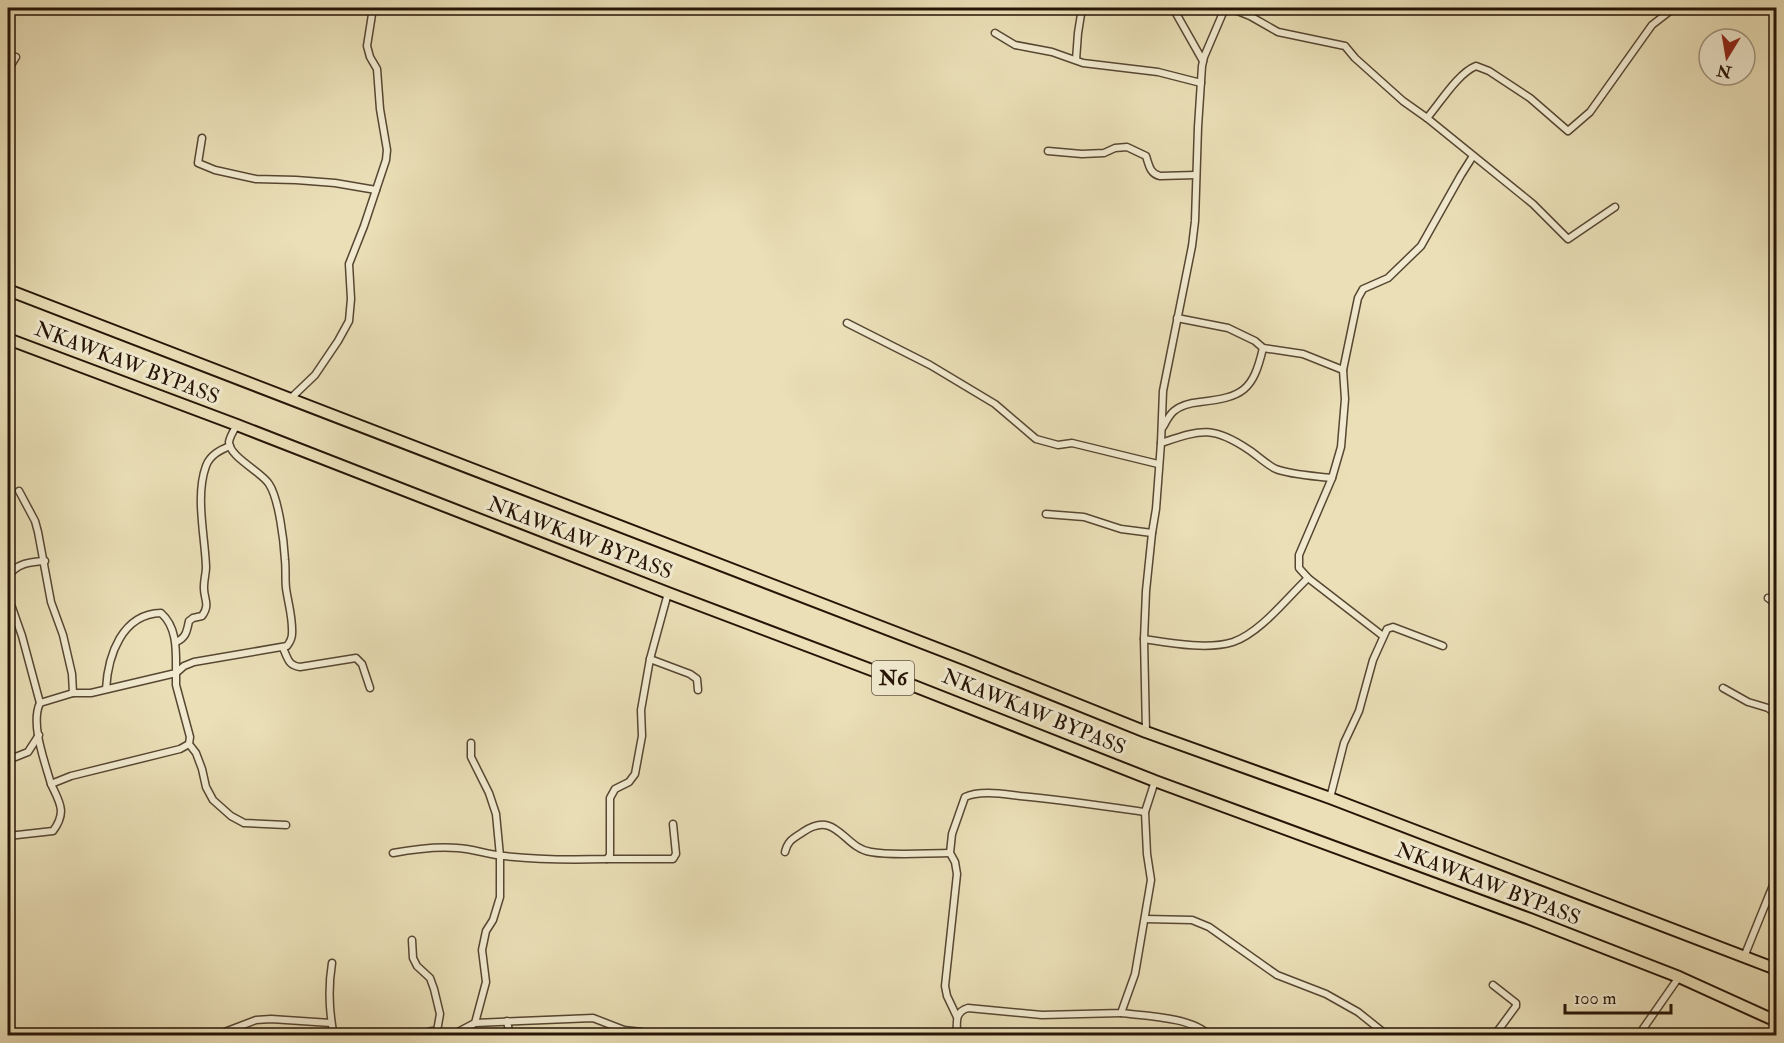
<svg xmlns="http://www.w3.org/2000/svg" width="1784" height="1043" font-family="'IM FELL Double Pica',serif">
  <rect width="100%" height="100%" fill="#eadfb7"/>
  <filter id="stains"><feTurbulence type="fractalNoise" baseFrequency=".00333" numOctaves="4"/><feColorMatrix values="0 0 0 0 .2 0 0 0 0 .09 0 0 0 0 .02 0 0 0 .5 -.17"/></filter>
  <radialGradient id="worn" r=".72"><stop offset=".6" stop-color="#630" stop-opacity="0"/><stop offset="1" stop-color="#630" stop-opacity=".3"/></radialGradient>
  <g fill="none" stroke-linecap="round" stroke-linejoin="round">
    <g stroke="#574732" stroke-width="9">
      <g id="street">
        <polyline points="1173,8 1203,61"/>
        <polyline points="1230,8 1250,16 1278,32 1345,46 1355,58 1403,101 1427,118 1533,204 1568,239 1615,207"/>
        <polyline points="995,33 1015,45 1052,52 1083,63 1158,72 1201,83"/>
        <polyline points="1076,60 1078,33 1082,8"/>
        <polyline points="8,70 16,57"/>
        <path d="M1427,118C1440,103 1458,73 1476,66L1489,71L1530,98L1568,131L1590,112L1652,25L1674,8"/>
        <polyline points="202,138 198,163 215,170 256,179 296,180 335,183 376,190"/>
        <path d="M1048,151L1082,154L1104,153L1115,148L1127,147L1146,156C1149,165 1150,174 1160,176L1196,175"/>
        <polyline points="1177,318 1228,328 1255,341 1263,348 1303,354 1343,370"/>
        <polyline points="847,323 930,365 995,404 1036,439 1058,445 1072,443 1158,464"/>
        <polyline points="290,399 315,375 338,341 349,321 351,299 349,264 364,226 386,160 387,150 380,109 377,69 370,57 367,46 373,8"/>
        <path d="M237,425C234,430 230,436 229,442C229,457 262,472 269,484C279,499 284,542 285,560C286,570 285,579 286,588C288,603 293,618 292,634C292,639 290,642 287,646L194,662L184,666L176,673V685L190,737L189,744L196,753L202,769L206,787L213,800L231,816L244,823L286,825"/>
        <path d="M1163,427C1166,422 1169,415 1174,411C1181,405 1190,403 1200,402C1243,397 1253,391 1263,348"/>
        <path d="M1161,443C1201,430 1212,425 1249,450C1258,456 1267,465 1276,469C1291,475 1316,476 1332,478"/>
        <path d="M19,491L35,521L38,532L51,602L63,635L72,674L73,693L40,703C30,724 45,762 51,784"/>
        <polyline points="1046,514 1084,517 1121,529 1152,533"/>
        <path d="M8,577C16,563 30,562 45,561"/>
        <polyline points="8,596 22,636 40,703"/>
        <polyline points="1768,598 1776,604"/>
        <polyline points="1383,636 1308,578 1299,568 1299,555 1332,478 1341,447 1345,399 1343,370 1358,298 1363,289 1388,278 1421,246 1461,175 1473,156"/>
        <path d="M1144,639C1170,643 1208,650 1233,642C1260,633 1287,598 1308,578"/>
        <path d="M176,642C186,638 187,631 189,621L193,618L202,616C211,604 203,598 204,586C204,579 206,574 206,567C205,536 195,496 206,466C210,455 220,450 230,446"/>
        <path d="M283,648C288,659 288,665 300,667L356,658L362,664L370,688"/>
        <polyline points="650,659 690,674 697,679 698,690"/>
        <polyline points="1723,688 1748,702 1768,708 1776,714"/>
        <path d="M73,693H91L176,673C176,652 178,628 161,613C122,614 108,655 106,689"/>
        <polyline points="1146,732 1144,639 1146,591 1152,533 1156,509 1161,443 1163,391 1192,246 1195,221 1198,127 1202,66 1204,57 1225,8"/>
        <polyline points="8,760 28,752 39,735"/>
        <polyline points="1330,798 1344,743 1359,711 1373,660 1387,629 1393,627 1443,646"/>
        <path d="M8,836L53,831C67,812 60,803 51,784L71,776L180,749L189,744"/>
        <path d="M785,852C788,840 793,839 803,832C837,809 843,848 871,852C893,856 926,853 950,853"/>
        <path d="M393,853C414,849 436,846 458,848C474,849 489,855 504,856C539,860 573,860 607,859L610,855V798L615,789L629,782L635,774L642,736L641,710L650,659L668,593"/>
        <polyline points="607,859 673,859 676,854 673,824"/>
        <polyline points="1145,919 1192,920 1209,927 1277,975 1326,994 1358,1012 1388,1036"/>
        <polyline points="412,940 413,958 417,966 430,978 434,989 440,1014 437,1031"/>
        <polyline points="1744,957 1776,878"/>
        <path d="M332,963C328,988 329,1012 334,1036"/>
        <polyline points="1493,985 1516,1003 1516,1006 1494,1036"/>
        <path d="M1121,1013C1145,1016 1193,1017 1210,1036"/>
        <path d="M957,1017L947,996L945,986L957,874L955,862L950,853L952,834L965,797C980,790 1003,794 1020,796C1062,800 1103,806 1145,812"/>
        <polyline points="507,1021 510,1036"/>
        <polyline points="475,1023 593,1018 624,1030 642,1032 649,1036"/>
        <polyline points="214,1036 256,1020 271,1019 331,1023"/>
        <path d="M422,1036C428,1031 433,1029 440,1033"/>
        <polyline points="443,1036 458,1032 475,1023 486,982 482,950 486,931 493,920 500,897 500,856 496,814 489,793 471,757 471,743"/>
        <path d="M957,1036C957,1023 954,1012 968,1008L1042,1015L1121,1013L1135,974L1151,880L1147,854L1145,812L1155,781"/>
        <polyline points="1638,1036 1679,977"/>
      </g>
    </g>
    <g stroke="#261406" stroke-width="14">
      <g id="highway">
        <polyline points="8,290 967,660 1146,732 1330,798 1776,969"/>
        <polyline points="8,339 237,425 668,593 914,686 1155,781 1530,919 1679,977 1776,1021"/>
      </g>
    </g>
    <use href="#street" stroke="#f1ead0" stroke-width="6"/>
    <use href="#highway" stroke="#eadfb7" stroke-width="10"/>
  </g>
  <g text-anchor="middle" dominant-baseline="central" stroke-width="6" stroke-linejoin="round" paint-order="stroke">
    <rect fill="#f1ead0" stroke="#635443" stroke-width="1.5" x="872" y="661" width="42" height="34" rx="4.5"/>
    <g font-size="20" font-weight="bold" fill="#261406">
      <text x="893" y="678">N6</text>
    </g>
    <g font-size="21" fill="#261406" stroke="#f1ead0">
      <text transform="translate(127 363) rotate(21)">NKAWKAW BYPASS</text>
      <text transform="translate(580 538) rotate(21)">NKAWKAW BYPASS</text>
      <text transform="translate(1034 712) rotate(22)">NKAWKAW BYPASS</text>
      <text transform="translate(1488 884) rotate(21)">NKAWKAW BYPASS</text>
    </g>
  </g>
  <rect width="1784" height="1043" fill="none" stroke="#eadfb7" stroke-width="30"/>
  <rect x="9" y="9" width="1766" height="1025" fill="none" stroke="#261406" stroke-width="3"/>
  <rect x="15" y="15" width="1754" height="1013" fill="none" stroke="#261406" stroke-width="1.5"/>
  <g transform="translate(1727 57) rotate(191)"><circle r="28" fill="#f1ead0" stroke="#a0947f" stroke-width="1.5"/>
  <path d="M0-4.5L10 22L0 15L-10 22Z" fill="#8f2418"/>
  <text y="-9" font-size="16" font-weight="bold" text-anchor="middle" fill="#261406">N</text>
  </g>
  <path d="M1565 1004v9h106v-9" fill="none" stroke="#261406" stroke-width="3"/>
  <text x="1574" y="1004" font-size="18" fill="#261406" stroke="#f1ead0" stroke-width="4.5" paint-order="stroke">100 m</text>
  <rect width="100%" height="100%" filter="url(#stains)"/>
  <rect width="100%" height="100%" fill="url(#worn)"/>
</svg>
